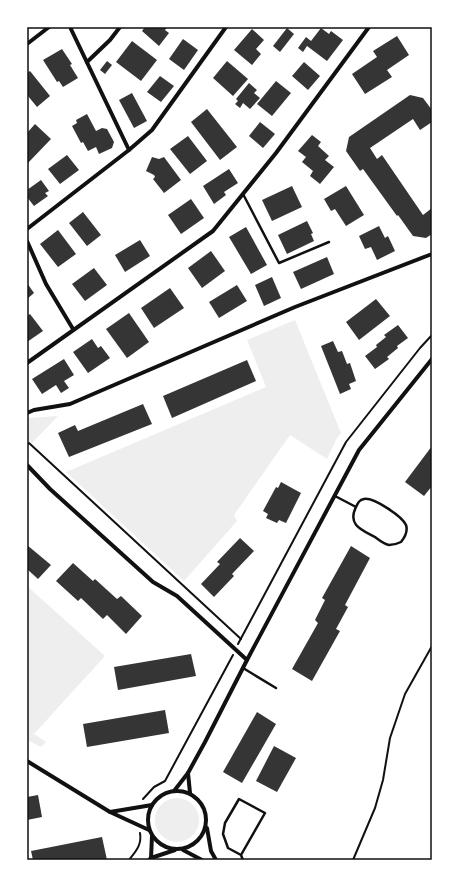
<svg xmlns="http://www.w3.org/2000/svg" width="459" height="887" font-family="'PT Sans Narrow',sans-serif">
  <rect width="100%" height="100%" fill="#fff"/>
  <g fill="#eee">
    <polygon points="295,320 341,433 337,438 327,459 290,435 234,515 237,521 184,581 66,472 266,387 247,340"/>
    <polygon points="58,416 32,443 28,440 27,441 27,418"/>
    <polygon points="27,586 105,656 34,734 46,742 41,747 27,740"/>
    <circle cx="177" cy="820" r="22"/>
  </g>
  <g fill="#353535">
    <polygon points="145,27 167,27 165,30 169,33 159,46 142,31"/>
    <polygon points="287,28 294,34 280,52 273,46"/>
    <polygon points="321,28 329,34 331,31 343,40 327,61 307,46 303,52 298,48 306,37 311,41"/>
    <polygon points="252,29 264,40 256,49 261,54 252,65 234,50"/>
    <polygon points="397,36 409,55 387,70 392,77 365,94 352,74 377,57 373,51"/>
    <polygon points="183,39 198,50 184,70 169,59"/>
    <polygon points="132,41 157,60 141,81 116,62"/>
    <polygon points="62,49 72,64 70,65 78,78 63,87 59,81 57,82 43,60"/>
    <polygon points="107,61 112,65 105,74 100,70"/>
    <polygon points="227,61 248,79 233,96 213,78"/>
    <polygon points="304,62 320,76 308,90 292,76"/>
    <polygon points="30,71 50,96 37,107 28,96 27,97 27,73"/>
    <polygon points="160,76 174,86 161,102 147,92"/>
    <polygon points="276,81 291,93 272,116 257,104"/>
    <polygon points="249,83 257,90 254,93 260,98 250,109 243,103 240,108 235,104 238,101 236,99"/>
    <polygon points="132,93 147,121 134,128 119,100"/>
    <polygon points="410,95 423,98 432,110 432,122 420,130 413,119 370,148 377,159 382,155 423,215 432,208 432,234 426,238 413,236 398,215 397,216 363,169 360,171 346,151 349,137"/>
    <polygon points="207,109 237,147 220,160 191,122"/>
    <polygon points="87,114 96,131 102,128 107,129 114,142 112,148 99,154 96,147 88,151 83,142 81,143 72,126 77,123 76,120"/>
    <polygon points="260,122 275,134 263,148 249,136"/>
    <polygon points="35,124 51,139 27,164 27,133"/>
    <polygon points="312,135 321,142 318,146 329,156 325,160 334,167 320,184 310,176 313,171 302,162 306,157 298,151"/>
    <polygon points="188,136 207,161 190,174 170,149"/>
    <polygon points="67,155 79,170 60,184 48,169"/>
    <polygon points="152,157 159,159 164,157 181,180 164,193 153,179 155,177 154,175 146,171"/>
    <polygon points="229,169 238,183 224,192 226,195 214,204 203,186"/>
    <polygon points="41,180 49,191 45,193 48,196 34,206 27,197 27,193 29,192 27,190"/>
    <polygon points="292,186 302,207 272,221 262,200"/>
    <polygon points="346,186 364,215 346,226 335,209 331,211 324,199"/>
    <polygon points="191,199 204,218 181,234 168,215"/>
    <polygon points="83,212 101,235 87,246 69,223"/>
    <polygon points="307,221 313,233 311,234 314,241 287,254 278,235"/>
    <polygon points="379,226 385,238 388,236 395,251 377,260 371,247 365,249 359,236"/>
    <polygon points="246,227 267,265 251,274 229,237"/>
    <polygon points="58,230 76,254 58,267 40,244"/>
    <polygon points="140,240 150,256 125,272 115,255"/>
    <polygon points="211,251 225,271 202,288 188,268"/>
    <polygon points="327,257 334,274 301,289 293,272"/>
    <polygon points="94,268 107,285 85,301 72,284"/>
    <polygon points="272,277 281,298 264,306 255,285"/>
    <polygon points="27,283 34,293 27,299"/>
    <polygon points="237,285 247,301 219,318 209,302"/>
    <polygon points="170,288 184,308 154,328 141,308"/>
    <polygon points="376,299 390,316 359,340 346,322"/>
    <polygon points="129,313 149,342 127,358 106,329"/>
    <polygon points="30,314 43,331 27,342 27,316"/>
    <polygon points="398,325 408,338 397,346 398,348 387,357 389,359 375,369 365,356 377,347 376,345 386,337 384,335"/>
    <polygon points="92,339 98,348 101,346 110,358 88,373 73,352"/>
    <polygon points="333,341 338,352 342,351 347,364 350,363 356,381 349,384 351,389 340,394 321,346"/>
    <polygon points="64,359 74,375 64,381 69,388 61,393 56,385 42,394 32,379"/>
    <polygon points="247,360 256,381 172,418 163,396"/>
    <polygon points="143,404 152,424 69,457 58,433 75,425 78,431"/>
    <polygon points="432,446 432,486 424,496 405,482"/>
    <polygon points="281,482 301,493 286,523 279,520 277,523 266,518 268,514 263,511 276,487 278,488"/>
    <polygon points="240,538 254,551 232,574 234,576 214,597 201,584 220,564 217,562"/>
    <polygon points="27,545 51,565 38,579 27,569"/>
    <polygon points="351,546 370,558 345,605 348,607 336,629 340,631 312,681 292,669 318,623 315,620 325,600 322,598"/>
    <polygon points="73,563 93,581 95,579 117,599 121,596 142,616 126,634 107,615 103,619 81,598 78,601 56,581"/>
    <polygon points="191,654 196,676 118,690 114,667"/>
    <polygon points="165,710 169,733 87,747 83,724"/>
    <polygon points="257,712 276,724 242,783 223,772"/>
    <polygon points="274,746 296,758 277,792 256,781"/>
    <polygon points="38,795 42,817 27,820 27,797"/>
    <polygon points="102,837 107,860 33,860 31,851"/>
  </g>
  <g fill="none" stroke-linecap="round" stroke-linejoin="round">
    <g stroke="#111" stroke-width="2">
      <polyline points="27,445 29,443 241,639"/>
      <polyline points="238,644 346,442 420,348 432,335"/>
      <polyline points="143,799 154,787 165,781 233,655"/>
      <path d="M129,860C136,851 142,845 140,833"/>
      <polyline points="353,860 375,808 383,780 390,738 405,694 432,646"/>
    </g>
    <g stroke="#111" stroke-width="2.5">
      <polyline points="243,194 279,263 329,242"/>
      <path d="M335,496L356,507C347,525 362,530 375,537C379,540 384,544 389,545C393,545 397,544 401,542C405,537 408,531 406,525C402,516 373,497 364,499C359,500 358,503 356,507"/>
      <polyline points="243,668 276,688"/>
      <polyline points="241,855 228,848 223,834 225,823 239,799 265,813 241,855 243,860"/>
    </g>
    <g stroke="#111" stroke-width="4">
      <polyline points="70,27 129,150"/>
      <polyline points="27,44 49,27"/>
      <polyline points="87,62 110,40 120,27"/>
      <polyline points="27,229 129,150 152,130 226,27"/>
      <polyline points="27,241 46,284 73,329"/>
      <polyline points="27,363 213,231 276,153 369,27"/>
      <polyline points="27,413 34,410 70,404 295,307 432,254"/>
      <polyline points="27,465 50,489 153,582 177,596 247,660"/>
      <polyline points="27,761 110,812 149,830"/>
      <polyline points="188,773 190,793"/>
      <circle cx="177" cy="820" r="29"/>
      <polyline points="174,791 188,773 205,742 247,660 359,450 432,359"/>
      <polyline points="110,812 152,805"/>
      <polyline points="207,828 211,851 216,860"/>
      <polyline points="183,850 202,860"/>
      <polyline points="151,858 152,836"/>
      <polyline points="149,860 151,858 175,850"/>
    </g>
  </g>
  <rect width="459" height="887" fill="none" stroke="#ffffff" stroke-width="56"/>
  <rect x="28" y="28" width="403" height="831" fill="none" stroke="#111" stroke-width="1.5"/>
</svg>
